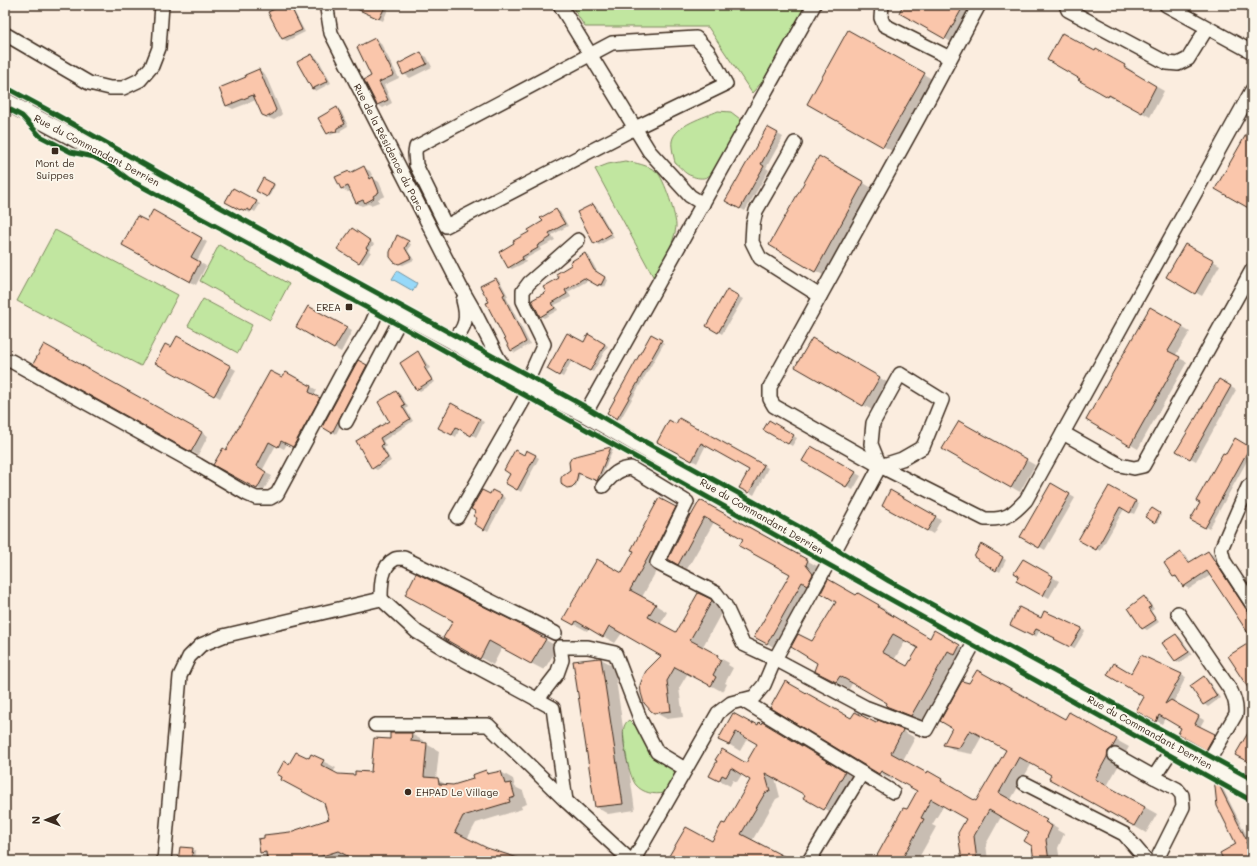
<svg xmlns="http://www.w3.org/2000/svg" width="1257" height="866" font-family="Mali,sans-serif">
  <rect width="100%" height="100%" fill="#fbeddf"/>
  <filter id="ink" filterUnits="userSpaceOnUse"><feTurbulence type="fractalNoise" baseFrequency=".025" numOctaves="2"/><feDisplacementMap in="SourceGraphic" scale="8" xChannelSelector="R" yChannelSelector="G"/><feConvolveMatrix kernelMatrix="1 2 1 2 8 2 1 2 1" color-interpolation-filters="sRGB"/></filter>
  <g filter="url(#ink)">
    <g fill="#c1e6a0" stroke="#7e885f">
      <polygon points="571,5 806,5 763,81 752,93 708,27 585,27"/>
      <path d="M718,111L731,112L744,122C738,132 716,173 707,177C703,179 696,178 692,176C684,174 681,167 675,163C674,157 671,147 672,141C675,125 705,117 718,111Z"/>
      <path d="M625,161C636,163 648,165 657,172C664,178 677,218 676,227C674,245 662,262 654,278L595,169L608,164Z"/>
      <polygon points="55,230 178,295 141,366 17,301"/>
      <polygon points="219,245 289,284 270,320 200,281"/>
      <polygon points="203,299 252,325 238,353 188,326"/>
      <path d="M629,720L642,733L674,771L675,776L664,793C654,795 643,793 636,785C629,777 621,738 624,727C625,724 626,722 629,720Z"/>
    </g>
    <polygon fill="#97d9f9" stroke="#7293a1" points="397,271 417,283 413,291 392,279"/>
    <g fill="#0003" fill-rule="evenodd">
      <polygon points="285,5 291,6 305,32 287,41 283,39"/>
      <polygon points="358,5 385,5 389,7 383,21 360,10"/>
      <polygon points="904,5 974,5 953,43 900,13"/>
      <polygon points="1234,5 1252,5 1252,15"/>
      <polygon points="848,32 932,79 892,151 808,104"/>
      <polygon points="375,39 380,42 399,78 384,85 392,103 383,108 378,105 372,77"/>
      <polygon points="421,54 427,57 432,67 410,78 404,74"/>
      <polygon points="312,55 316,57 320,62 331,83 316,91 312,89"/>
      <polygon points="1126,67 1133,71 1132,73 1164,91 1150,117 1118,99 1116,100 1088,85 1081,78 1122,72"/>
      <polygon points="259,70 265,74 282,114 279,117 274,120 269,118 263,115 256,100 233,109 227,106 220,89 248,78"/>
      <polygon points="337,109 341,111 348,126 341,130 340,133 337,132 331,135 327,133"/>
      <polygon points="767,128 783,137 766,168 769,170 745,211 727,201"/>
      <polygon points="820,157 872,188 823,275 770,245"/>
      <polygon points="364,168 370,171 374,179 379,182 385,196 378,199 379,202 371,205 368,204 362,206 356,203 351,191 348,192 342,189 337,177 349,172 351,173"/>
      <polygon points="263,179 275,185 269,197 258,191"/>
      <polygon points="233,189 260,204 255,212 252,210 250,213 245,210 244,211 226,201"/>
      <polygon points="593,205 597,207 614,237 599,245 595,243"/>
      <polygon points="556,210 560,212 568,226 552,235 555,240 540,248 541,250 525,259 526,262 512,269 508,267 530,232 544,222"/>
      <polygon points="153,212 207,242 197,261 206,266 196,285 123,244 147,223"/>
      <polygon points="355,231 374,244 369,251 371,252 363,264 359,262"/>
      <polygon points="398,237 411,244 408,251 414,260 403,265 394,262"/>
      <polygon points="1185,245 1220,265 1202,296 1167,277"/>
      <polygon points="585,254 589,256 598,273 608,280 605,287 603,286 602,287 589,280 568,292 571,297 555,305 558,310 544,318 540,316 547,292"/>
      <polygon points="496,279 500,281 508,296 506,297 530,344 515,353 512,350 490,302"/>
      <polygon points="727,290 743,299 722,334 707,325"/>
      <polygon points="308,307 352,331 341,352 297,327"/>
      <polygon points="1150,309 1190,332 1175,356 1187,362 1138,449 1088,420"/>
      <polygon points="1252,332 1252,370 1249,367 1248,357 1250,339"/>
      <polygon points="588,336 608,346 593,372 572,360 563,377 549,369 584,344"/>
      <polygon points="651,336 664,343 620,420 608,413"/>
      <polygon points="178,337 236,370 220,398 156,362 171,348"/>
      <polygon points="812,339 887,382 872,410 796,367"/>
      <polygon points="45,345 208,436 198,455 34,363"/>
      <polygon points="418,353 421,355 430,368 427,370 435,382 420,391 417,389"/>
      <polygon points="359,362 370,368 336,434 323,427"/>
      <polygon points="286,373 317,390 314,396 325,402 299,450 287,444 284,449 276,445 262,471 272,476 263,491 215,464 227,451 283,379"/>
      <polygon points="1219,380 1236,390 1196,461 1178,451"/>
      <polygon points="396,392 400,394 408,407 406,409 413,421 383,441 386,446 384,448 391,461 377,470 373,468 357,442 390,421"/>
      <polygon points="452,404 484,422 476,437 460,428 456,437 439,427"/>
      <polygon points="680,420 768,468 754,495 740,487 750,469 706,445 697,463 659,441 677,425"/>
      <polygon points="769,422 797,438 792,446 764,429"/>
      <polygon points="959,422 1035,465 1020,492 944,449"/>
      <polygon points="1236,439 1252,449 1252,452 1209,529 1191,519"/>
      <polygon points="611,448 613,449 599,482 580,474 576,486 570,489 563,484 572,471 573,458"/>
      <polygon points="811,448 861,476 853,490 803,461"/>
      <polygon points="527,451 539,458 521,492 506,483"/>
      <polygon points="1051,484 1075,498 1045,550 1022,537"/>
      <polygon points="1110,487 1139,504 1134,514 1124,509 1100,551 1080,539"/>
      <polygon points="493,491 506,498 488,531 475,524"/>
      <polygon points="891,492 941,520 933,534 883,505"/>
      <polygon points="660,500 687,515 642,597 667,612 660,625 676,634 710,600 723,608 724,608 702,648 729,663 728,665 733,668 725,683 727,684 723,692 688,673 679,688 683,717 667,719 654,712 663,656 622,633 615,643 589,628 587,631 565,619 622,575 635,551"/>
      <polygon points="701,501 817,566 815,571 822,580 777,649 756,637 791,574 744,539 714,522 687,569 678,564 692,517"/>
      <polygon points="1152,509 1161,515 1157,523 1146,517"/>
      <polygon points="982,546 1006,560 1000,572 975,557"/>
      <polygon points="1208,552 1213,555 1252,614 1252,638 1211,575 1189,589 1184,586 1179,579 1174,577 1166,563 1181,553 1186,556 1191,563"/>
      <polygon points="1024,561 1059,581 1049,598 1017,580 1020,575"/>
      <path d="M858,594L891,613L890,615L930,639L935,632L972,653L924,722L899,713L887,706L889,702L853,682L849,689L827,677L819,663L813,643ZM906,640L919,647L908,667L894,660Z"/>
      <polygon points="1144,598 1148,600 1154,609 1151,611 1159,622 1147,630 1143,628"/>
      <polygon points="1041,619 1081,629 1085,631 1074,649 1040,630 1036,637 1011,624"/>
      <polygon points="523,627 558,647 544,670 502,648 493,665 445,637"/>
      <polygon points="1176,635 1180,637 1192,654 1180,663 1176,661 1163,643"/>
      <polygon points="601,659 614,666 635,810 608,814 596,807 574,662"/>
      <polygon points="1132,674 1181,675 1186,677 1173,703 1204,720 1200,727 1220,738 1212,752 1179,734 1182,727 1165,718 1162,724 1137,710 1145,696"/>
      <polygon points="1204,678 1208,680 1220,698 1208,707 1204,704 1191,687"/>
      <polygon points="771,707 851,719 876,725 878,722 903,731 915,738 903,760 927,774 942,780 954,787 953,789 977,802 1007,750 982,736 972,754 956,751 944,744 954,728 1066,721 1069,714 1129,747 1107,786 1157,814 1146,833 1050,778 1052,775 1032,763 1010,801 1058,828 1057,830 1064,834 1058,848 1060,861 1035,861 1030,832 1001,817 986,844 988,861 963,861 968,818 944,805 932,825 936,827 917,861 875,861 907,811 918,791 894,777 892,780"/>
      <polygon points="734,714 753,725 773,729 856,779 836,815 805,797 806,795 775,778 780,797 776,799 752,841 790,861 667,861 686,828 712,843 725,825 751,779 742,774 737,782 733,780 730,786 710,775 718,760 747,764 758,743 748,737 740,751 720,739"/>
      <polygon points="411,734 424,741 423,744 426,744 439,751 436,779 449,786 475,780 486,771 491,774 501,772 513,779 515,787 523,791 527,804 521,806 522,809 476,823 467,839 487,849 520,861 358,861 352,858 340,861 268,861 267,856 261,852 290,833 330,820 325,803 290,765 309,759 311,755 336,768 333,772 338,775 356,777 372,773 391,740"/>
      <polygon points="1215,780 1220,783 1252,846 1252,861 1225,861 1237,845"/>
      <polygon points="192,849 196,851 195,861 179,861"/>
    </g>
    <g fill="#fac6ab" stroke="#3b2a1e" fill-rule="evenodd">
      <polygon points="283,5 290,5 302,30 282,39 268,12"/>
      <polygon points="348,5 386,5 379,19"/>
      <polygon points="903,5 964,5 945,39 899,13"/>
      <polygon points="848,30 925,73 883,147 807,104"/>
      <polygon points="1062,33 1095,51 1096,49 1125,65 1124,67 1156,86 1142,113 1109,95 1108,97 1078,80 1080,79 1047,60"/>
      <polygon points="375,38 394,75 379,82 388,100 377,105 364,80 371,76 357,47"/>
      <polygon points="421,52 427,64 403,75 398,64"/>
      <polygon points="312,54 315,59 316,59 328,81 312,89 297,62"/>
      <polygon points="259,69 276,110 273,114 267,117 262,115 253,95 226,106 219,88 246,77 245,75"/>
      <polygon points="337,107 345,124 337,128 336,132 332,131 327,134 318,118"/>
      <polygon points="1252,124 1252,210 1215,189"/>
      <polygon points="767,127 778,133 761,164 764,166 740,209 725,201"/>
      <polygon points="819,156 864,182 815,272 769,245"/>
      <polygon points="364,166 370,179 373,177 379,192 373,196 374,198 365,203 363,200 356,203 348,186 341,189 335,177 349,171 350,173"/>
      <polygon points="263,178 274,184 267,197 256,191"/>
      <polygon points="233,188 257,201 251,211 247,209 246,211 241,209 240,210 225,202"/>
      <polygon points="593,204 611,234 594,244 577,212"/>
      <polygon points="556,209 565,224 549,233 551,237 537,246 538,248 522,257 523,259 508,268 499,252 514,243 513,241 529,232 528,230 543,221 540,218"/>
      <polygon points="153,210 202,238 191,257 200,262 190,282 122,245 137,216 147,221"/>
      <polygon points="352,228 371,241 366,248 368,249 359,263 337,249"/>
      <polygon points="397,235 409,241 405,248 411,258 399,264 394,262 390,257 390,252"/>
      <polygon points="1185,244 1214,260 1195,294 1166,277"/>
      <polygon points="585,253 594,270 605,277 601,285 599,284 598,286 584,278 565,290 567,294 552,303 555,308 540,317 532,300 546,292 543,287 559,278 556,274 571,265 570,262"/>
      <polygon points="496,278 505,294 503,295 526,342 511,351 486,303 489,302 480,286"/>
      <polygon points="727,289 739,296 718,333 706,326"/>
      <polygon points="308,306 347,327 334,349 296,327"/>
      <polygon points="1150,307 1183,326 1168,351 1180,357 1130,446 1086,420"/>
      <polygon points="567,333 584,342 588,334 605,344 590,371 568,359 559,376 547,369"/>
      <polygon points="651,334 662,340 617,419 607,413"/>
      <polygon points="177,336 231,366 214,396 155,363 165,344 171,347"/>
      <polygon points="812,338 880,377 863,406 795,367"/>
      <polygon points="44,344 202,432 191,452 33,364"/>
      <polygon points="418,351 426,366 424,367 432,380 416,390 400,363"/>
      <polygon points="358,360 367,365 332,433 322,427"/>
      <polygon points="270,371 282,377 286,372 311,386 309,392 320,398 293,447 281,441 278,447 269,442 257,466 266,472 257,489 213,465 223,448 226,450"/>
      <polygon points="1219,379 1231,386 1190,459 1176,451"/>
      <polygon points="396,391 405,405 402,406 410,419 380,438 383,444 381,446 388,458 372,469 356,441 389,421 378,402"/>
      <polygon points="451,403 480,419 471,436 456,427 452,435 438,428"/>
      <polygon points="679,418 764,465 749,493 739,488 749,470 701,443 692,461 657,442 669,420 676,424"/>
      <polygon points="769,420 794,435 788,444 763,430"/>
      <polygon points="959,421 1027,459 1011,488 942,449"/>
      <polygon points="1235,438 1250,447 1205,528 1190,520 1200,503 1196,501 1223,453 1226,454"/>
      <polygon points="811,446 856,472 846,487 802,461"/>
      <polygon points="611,447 597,481 578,473 576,483 572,487 567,488 562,485 561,482 561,478 563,475 570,470 569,462 572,457"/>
      <polygon points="515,450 524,455 526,450 536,455 517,490 505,483 510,474 504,470"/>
      <polygon points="1051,483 1070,494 1039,548 1020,537"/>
      <polygon points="1109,486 1136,501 1130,513 1120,507 1096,550 1078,540"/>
      <polygon points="482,490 490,494 492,490 502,495 484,530 474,524 477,518 473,516 476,512 471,509"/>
      <polygon points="890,490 936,516 927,531 882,506"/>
      <polygon points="659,498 676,507 653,553 651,552 630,590 656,604 648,617 676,632 698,593 711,599 712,601 690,640 718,655 717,657 721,660 713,675 716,677 711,686 675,667 667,681 671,711 654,713 651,711 644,703 641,693 640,685 643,677 646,671 661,656 609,626 603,637 576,621 574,625 563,619 597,559 622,573 634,551 631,550"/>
      <polygon points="700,500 808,560 806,565 813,574 807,585 802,582 767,644 754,637 790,574 739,546 743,539 704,517 678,565 668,559 690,515 691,516"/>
      <polygon points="1152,508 1160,513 1155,523 1145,517"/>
      <polygon points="981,544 1003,557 996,571 974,557"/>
      <polygon points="1208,551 1252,618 1252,639 1207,571 1183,587 1176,576 1173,577 1164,563 1181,552 1188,563"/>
      <polygon points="1023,559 1053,576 1043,596 1016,581 1019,576 1014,573"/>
      <polygon points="416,573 523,626 546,639 531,664 489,641 480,659 443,638 453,621 405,595"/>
      <path d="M828,579L856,595L858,593L879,605L878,607L930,638L934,630L960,645L955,655L948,651L911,716L886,706L887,703L840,676L836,682L814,671L817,663L791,647L798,634L812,641L836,602L821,593ZM893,634L918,648L907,666L882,652Z"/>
      <polygon points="1144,596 1151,607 1148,608 1156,620 1142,629 1128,608"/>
      <polygon points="1019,607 1041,618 1044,611 1082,628 1070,647 1054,639 1055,638 1036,629 1032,636 1010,625"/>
      <polygon points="1176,634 1189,652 1175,661 1162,643"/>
      <polygon points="1252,641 1252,694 1235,668 1236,668 1228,656"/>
      <polygon points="1141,655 1182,674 1165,704 1171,700 1199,716 1195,724 1215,734 1206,750 1178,734 1181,728 1159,715 1156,722 1136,711 1144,697 1107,675 1114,663 1131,673"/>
      <polygon points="599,658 601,658 623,804 595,807 573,661"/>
      <polygon points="977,670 1065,719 1069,712 1117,739 1112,748 1108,751 1107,757 1095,779 1145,807 1134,826 1049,779 1051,775 1019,757 999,793 1047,820 1045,822 1052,826 1046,840 1049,861 1034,861 1032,846 1024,841 1029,833 989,810 974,836 977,861 962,861 958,833 966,819 931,799 921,818 924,819 901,861 874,861 903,808 907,809 917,791 881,771 879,774 770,708 785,681 851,718 855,712 876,723 878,720 903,730 891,753 927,773 928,771 942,779 941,781 976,801 1006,750 970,730 959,748 943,745 952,728 940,721 962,681 969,683"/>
      <polygon points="1204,676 1217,696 1203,705 1190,686"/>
      <polygon points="733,713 753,724 753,722 758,725 759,722 761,724 762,722 845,772 824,810 803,798 805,795 765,773 770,791 765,793 741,834 793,861 701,860 666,861 686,827 712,841 722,823 725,824 750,780 731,768 726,777 722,775 719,781 709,776 717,761 715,760 722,749 746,763 757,744 736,732 729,745 718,740"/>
      <polygon points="1252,726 1252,764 1235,755"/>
      <polygon points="390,733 412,733 411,741 427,743 424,777 438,778 439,784 453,785 473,779 472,775 486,770 487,774 501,771 505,784 511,783 515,797 509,799 510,802 463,816 455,832 487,848 521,859 521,861 357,861 338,851 319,857 320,861 267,861 266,852 260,853 258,839 264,838 264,835 290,832 329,819 324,803 281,780 282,777 277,774 284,761 289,764 296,752 309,758 311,754 324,760 321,765 338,774 355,775 355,771 371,772 374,738 390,739"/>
      <polygon points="1214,778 1216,779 1247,841 1246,842 1252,854 1252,861 1224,861 1220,853 1236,844 1217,806"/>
      <polygon points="180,847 193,848 191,861 178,861"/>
    </g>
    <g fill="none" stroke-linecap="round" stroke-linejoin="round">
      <g stroke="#3b2a1e" stroke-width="16">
        <g id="minor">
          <polyline points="328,5 327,9 331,33 460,286 472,307 498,358 507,371"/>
          <polyline points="560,5 649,151 690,196 703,204"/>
          <polyline points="882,5 881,18 884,25 950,58"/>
          <path d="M979,5L919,117L770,387V399L774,406L880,466L985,519C1006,520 1012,515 1026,500L1252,90"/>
          <polyline points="1066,5 1068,10 1167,63 1178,64 1188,59 1207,28"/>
          <polyline points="1166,5 1252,52"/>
          <polyline points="5,34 89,83 110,88 123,88 140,80 152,66 159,48 162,5"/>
          <polygon points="696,38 708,51 726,84 635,128 446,226 416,165 415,153 416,147 612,43"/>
          <polyline points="795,143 756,211 753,224 752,242 760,258 820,296"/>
          <path d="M453,341C466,327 468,318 463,300"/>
          <polyline points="11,361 198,465 247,494 256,498 270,498 277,494 349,360 371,325 381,302"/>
          <polyline points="526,384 544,344 523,301 523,291 529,283 578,240"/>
          <polyline points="585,414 814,5"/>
          <polyline points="346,422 403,314"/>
          <polyline points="1063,433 1120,465 1134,468 1143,466 1252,270"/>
          <polyline points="1252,484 1248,487 1221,549 1224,561 1252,604"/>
          <path d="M603,486C612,476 617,469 631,468L687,502L657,563L716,593L725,605L743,644L775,659L865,707L926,730L973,645"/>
          <polyline points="457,517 531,387"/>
          <path d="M381,599C381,585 381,566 395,559C397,558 402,558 404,558L555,633"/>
          <path d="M1178,613L1231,691C1235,699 1237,705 1236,714L1211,757L1208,764"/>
          <polyline points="537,700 557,674 562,660 560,647 588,647 615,653 641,721 657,752 685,769"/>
          <polyline points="742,700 893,792"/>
          <polyline points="375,725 488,725 566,801 631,861"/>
          <polyline points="1115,755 1154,777"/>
          <polyline points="1024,783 1124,834 1147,861"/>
          <polyline points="164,861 180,676 189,657 201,645 223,636 381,599 417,632 453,654 553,708 566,801"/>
          <polyline points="633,861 718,713 731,703 754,697 764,685 775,659 832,556 880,466 871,444 873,423 900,374 942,400 923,447 902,459 880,466"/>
          <polyline points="809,861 862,773"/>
          <polyline points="1156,861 1183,807 1182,795 1177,789 1154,777 1175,745"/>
        </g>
      </g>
      <g stroke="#3b2a1e" stroke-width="19">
        <polyline id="major" points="5,101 133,170 167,187 453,341 526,384 585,414 877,582 1252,788"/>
      </g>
      <use href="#minor" stroke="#fbf7ec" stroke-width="13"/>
      <use href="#major" stroke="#fbf7ec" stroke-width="16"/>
      <g stroke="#fbf7ec" stroke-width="8">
        <g id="cycleway">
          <polyline points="5,87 46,109 220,207 584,406 631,434 803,529 889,581 1252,779"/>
          <polyline points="5,107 22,116 40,136 71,152 94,157 111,166 128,179 397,324 1252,801"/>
        </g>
      </g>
      <use href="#cycleway" stroke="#1b5e20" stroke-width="5"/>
    </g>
  </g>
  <g fill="#3b2a1e" stroke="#fbf7ec" stroke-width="1.5">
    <rect x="51" y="147" width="8" height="8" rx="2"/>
    <rect x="345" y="303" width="8" height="8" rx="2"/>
    <circle cx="408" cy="792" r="4"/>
  </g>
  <g text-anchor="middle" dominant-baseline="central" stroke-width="3.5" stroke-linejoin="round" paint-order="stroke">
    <g font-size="10" fill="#3b2a1e" stroke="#fbf7ec">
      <text transform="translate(389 147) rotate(63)">Rue de la Résidence du Parc</text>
      <text transform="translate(97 150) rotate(28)">Rue du Commandant Derrien</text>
      <text transform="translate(762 516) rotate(30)">Rue du Commandant Derrien</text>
      <text transform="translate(1150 732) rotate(29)">Rue du Commandant Derrien</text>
    </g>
    <g font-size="10" fill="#3b2a1e" stroke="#fbf7ec">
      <text x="55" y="163">Mont de<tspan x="55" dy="12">Suippes</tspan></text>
      <text x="341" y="307" text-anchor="end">EREA</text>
      <text x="416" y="792" text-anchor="start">EHPAD Le Village</text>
    </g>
  </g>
  <rect width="1257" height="866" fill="none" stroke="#fbf7ec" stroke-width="20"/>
  <rect x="10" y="10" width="1237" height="846" fill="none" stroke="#3b2a1e" stroke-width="1.5" filter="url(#ink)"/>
  <g transform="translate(46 820) rotate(269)" stroke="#fbf7ec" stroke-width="3" paint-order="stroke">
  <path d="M0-3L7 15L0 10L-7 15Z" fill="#3b2a1e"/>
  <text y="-6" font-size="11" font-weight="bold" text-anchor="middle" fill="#3b2a1e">N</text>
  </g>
</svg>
